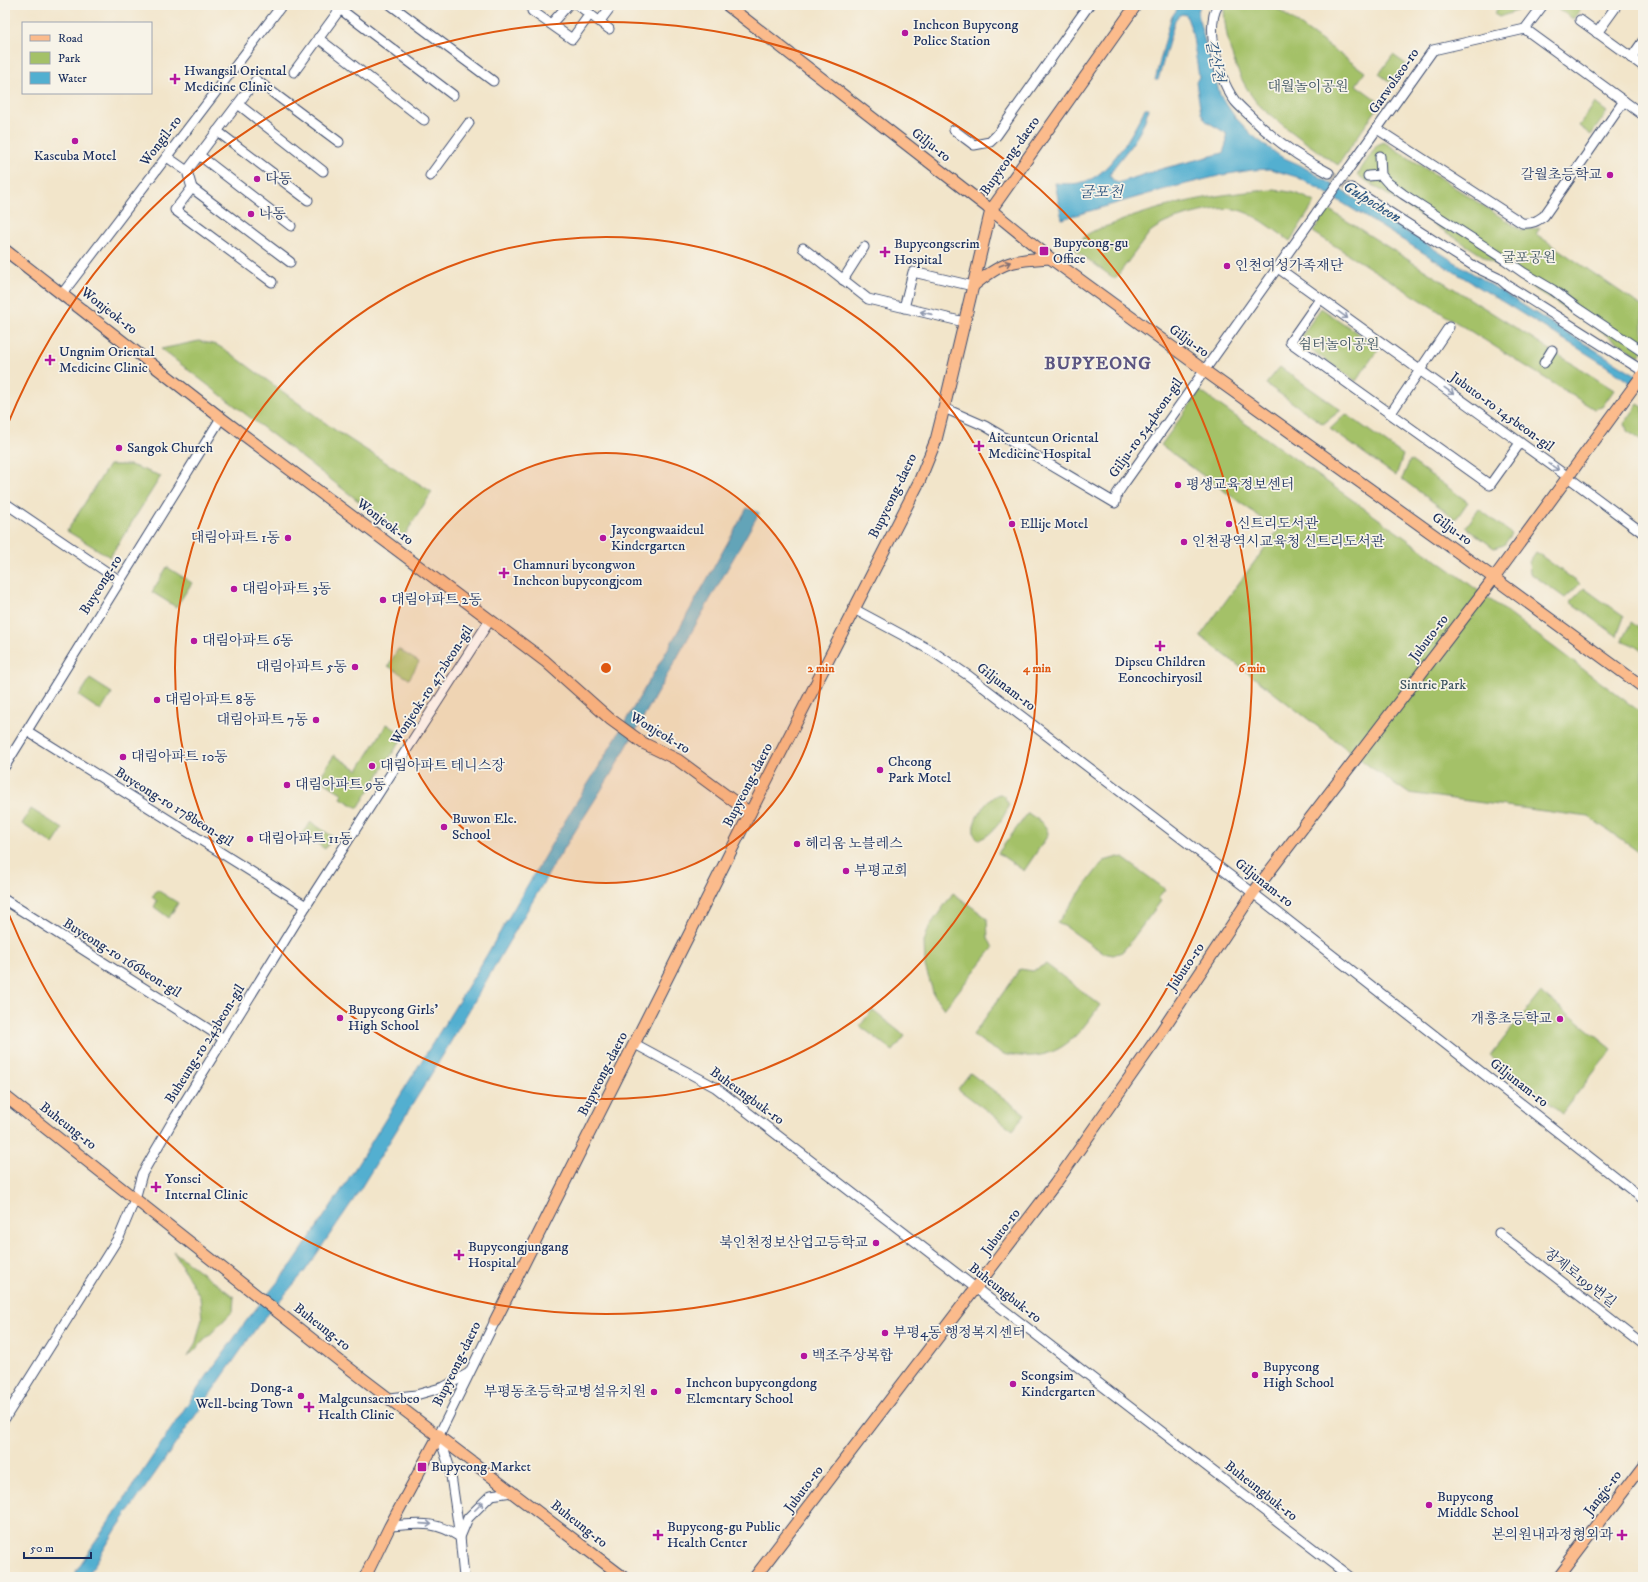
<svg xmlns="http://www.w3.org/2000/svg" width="1648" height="1582" font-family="'IM FELL DW Pica','Noto Serif KR',serif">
  <rect width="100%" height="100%" fill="#f7f3e8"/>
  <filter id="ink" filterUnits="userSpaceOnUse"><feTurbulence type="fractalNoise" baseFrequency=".025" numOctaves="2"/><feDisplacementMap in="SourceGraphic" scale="8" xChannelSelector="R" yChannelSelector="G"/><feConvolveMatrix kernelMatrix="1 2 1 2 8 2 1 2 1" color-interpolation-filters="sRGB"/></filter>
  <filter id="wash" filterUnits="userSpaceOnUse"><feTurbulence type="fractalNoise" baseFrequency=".012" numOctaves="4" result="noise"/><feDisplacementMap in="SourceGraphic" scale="16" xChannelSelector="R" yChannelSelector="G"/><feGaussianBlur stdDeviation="0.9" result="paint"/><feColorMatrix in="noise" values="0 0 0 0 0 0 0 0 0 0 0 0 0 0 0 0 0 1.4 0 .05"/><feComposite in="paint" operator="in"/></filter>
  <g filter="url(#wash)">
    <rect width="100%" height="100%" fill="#f2e5ca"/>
    <g fill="#a4c168" stroke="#607863">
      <path d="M1224,5H1272L1365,72L1356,85L1381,103L1338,165C1317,151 1298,137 1279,122C1271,115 1260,108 1254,99C1235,74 1224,37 1224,5Z"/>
      <polygon points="1500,5 1521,5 1517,11 1499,17 1494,14"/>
      <polygon points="1561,5 1584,5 1573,19 1558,9"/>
      <polygon points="1393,55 1406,64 1393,84 1379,74"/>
      <polygon points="1595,103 1607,112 1591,135 1579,126"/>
      <polygon points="1384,142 1521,230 1540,228 1536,234 1643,307 1643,351 1639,356 1357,175 1377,145"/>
      <path d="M1273,190C1291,191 1300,194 1315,202L1290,241C1273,229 1255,213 1234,209C1221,207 1205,211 1192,214C1177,218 1163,222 1150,232L1115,279L1075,250C1078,246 1081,241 1084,237C1093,229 1107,227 1118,222C1168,203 1220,193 1273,190Z"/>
      <polygon points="1328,209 1614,390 1602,407 1594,409 1313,232"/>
      <polygon points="1321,308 1379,348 1356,381 1298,341"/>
      <polygon points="199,341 217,345 230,353 335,430 432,492 404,536 161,349"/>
      <polygon points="1280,367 1341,410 1323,424 1266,384"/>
      <polygon points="1200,391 1460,577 1643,714 1643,855 1589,817 1408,793 1369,766 1200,636 1278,530 1161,445"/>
      <polygon points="1638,404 1643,407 1643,441 1627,431 1625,423"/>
      <polygon points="1346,414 1403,455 1396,476 1330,429"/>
      <polygon points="1410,460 1468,502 1456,519 1402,479"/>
      <polygon points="109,465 130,465 161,476 110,557 67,531"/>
      <polygon points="1479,509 1512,534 1504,545 1494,548 1466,527"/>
      <polygon points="1536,552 1580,584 1565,598 1530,573 1529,562"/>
      <polygon points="167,567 192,583 176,607 152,592"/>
      <polygon points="1584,588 1624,617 1617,636 1570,602"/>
      <polygon points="1631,622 1643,631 1643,652 1635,646 1622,640"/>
      <polygon points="398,649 419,662 409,679 388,666"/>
      <polygon points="90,679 112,693 101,711 79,696"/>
      <polygon points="387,724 404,735 358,808 341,798 343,794 319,779 334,755 358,770"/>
      <path d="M1000,794L1004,796L1009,805C1005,816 990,840 977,839L974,834C974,830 973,826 975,822C977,814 991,795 1000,794Z"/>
      <polygon points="31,809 63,829 53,844 22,824"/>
      <path d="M1028,813C1036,819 1048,824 1048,835L1024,871L998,853Z"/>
      <polygon points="311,822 333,837 325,849 302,833"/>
      <polygon points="1118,857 1123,858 1165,889 1158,898 1161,901 1128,945 1122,952 1113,955 1103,953 1066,927 1057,923 1101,864 1104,861"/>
      <polygon points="157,890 178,903 169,918 154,907 157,901 152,897"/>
      <polygon points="953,893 987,918 988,938 993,948 944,1009 934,995 925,966 924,942 929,927"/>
      <path d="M1046,964L1100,1005C1078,1035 1062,1059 1020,1056C1014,1055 1007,1056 1002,1053C992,1049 982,1041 973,1035L1020,969L1033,971Z"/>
      <polygon points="1541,992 1612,1049 1562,1113 1490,1056"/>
      <polygon points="872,1010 905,1036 893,1051 860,1026"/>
      <polygon points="970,1073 1025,1114 1013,1130 958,1089"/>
      <polygon points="173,1251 234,1297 233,1311 188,1357 196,1342 202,1318 200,1297"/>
    </g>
    <g fill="#52afd0" stroke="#366f97">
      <path d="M1180,5H1200L1198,12L1200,24L1220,95L1235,117L1253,136L1280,156L1300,165L1325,180L1559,328L1643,379V392L1602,363L1320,189L1297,177L1270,169L1252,170L1222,175L1162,190L1062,219L1055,183C1067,184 1077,185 1089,180C1110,172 1136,129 1145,108H1148C1145,132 1125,152 1112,170L1110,176L1114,181L1118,183L1161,169L1223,153L1227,141L1226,133L1206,121L1201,113L1196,82L1199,77L1192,31L1186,15L1182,14L1178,16L1175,20L1158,80H1155L1171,18Z"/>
      <polygon points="747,508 759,513 610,776 553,866 443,1055 354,1199 305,1271 257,1327 117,1528 87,1577 72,1577 199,1387 247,1320 293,1263 341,1191 478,970 572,809 598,768 673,640"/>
    </g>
  </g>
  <g filter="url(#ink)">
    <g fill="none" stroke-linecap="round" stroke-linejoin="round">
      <polyline stroke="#c7c1b4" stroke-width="9" stroke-dasharray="9 4.5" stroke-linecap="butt" points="1329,173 1351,188"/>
      <g stroke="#3b4a6e" stroke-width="11">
        <g id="minor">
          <polyline points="391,5 493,81"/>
          <polyline points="536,5 532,11 572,39 590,14"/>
          <polyline points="578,5 609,29"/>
          <path d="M1218,5C1211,16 1212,34 1214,47C1218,66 1223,85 1235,101C1239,106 1245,111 1250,116C1273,139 1300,158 1329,173"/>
          <polyline points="340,9 453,95"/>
          <polyline points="1580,20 1643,66"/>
          <polyline points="600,21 612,5"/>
          <polyline points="551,24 568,5"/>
          <polyline points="1525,29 1643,115"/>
          <polyline points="1597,33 1615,8"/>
          <polyline points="318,38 424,120"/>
          <polyline points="1631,58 1643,41"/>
          <polyline points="294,72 343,5"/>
          <polyline points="238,104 323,171"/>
          <path d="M1377,129L1522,223C1532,224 1537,221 1544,216L1624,101"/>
          <polyline points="954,130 974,145 990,142 997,135 1089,5"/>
          <polyline points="217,131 308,200"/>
          <polyline points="199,155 291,226"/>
          <polyline points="1380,156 1381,175 1388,183 1403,194 1504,259 1524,273 1553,290 1577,308 1643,352"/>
          <polyline points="167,157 187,171 192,188 175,210 272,282"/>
          <polyline points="187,171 256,80 339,142"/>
          <polyline points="1347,171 1433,50 1525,29 1543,5"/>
          <polyline points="430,176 469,123"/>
          <polyline points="1368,176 1381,175"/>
          <polyline points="192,188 290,262"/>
          <polyline points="1351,188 1477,268 1500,279 1507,285 1643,371"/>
          <polyline points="803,248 868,299 964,322"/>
          <polyline points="1278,268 1568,477 1643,533"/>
          <polyline points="843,280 864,247"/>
          <polyline points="62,294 282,5"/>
          <polyline points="1320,299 1290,342 1490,485 1520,443"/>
          <polyline points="904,308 913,272 973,286"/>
          <polyline points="1544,363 1552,350"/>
          <polyline points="944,408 985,426 1115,503 1117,494 1123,485 1317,212"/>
          <polyline points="1391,413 1449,327"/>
          <polyline points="5,503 120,581"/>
          <polyline points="854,609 932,651 969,676 1253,893 1643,1199"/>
          <polyline points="27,731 306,906"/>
          <polyline points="5,766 221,418"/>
          <polyline points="5,900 224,1039"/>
          <polyline points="635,1044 715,1087 1350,1577"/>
          <polyline points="1499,1233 1643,1345"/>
          <polyline points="390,1398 416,1395 444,1387 469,1373"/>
          <polyline points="5,1418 120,1235 135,1199 142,1174 171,1124 306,906 490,620"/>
          <path d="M390,1526C419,1524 434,1520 460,1537L468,1518L491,1495L512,1492"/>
          <polyline points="464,1577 460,1537 450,1469 439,1435 495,1321"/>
        </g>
      </g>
      <g stroke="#3b4a6e" stroke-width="13">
        <g id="major">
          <polyline points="727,5 991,210 1050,258 1205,371 1494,578 1643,687"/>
          <polyline points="5,250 221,418 545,661 610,719 643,743 678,760 750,813"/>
          <path d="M973,286C1003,261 1013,260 1050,258"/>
          <polyline points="5,1096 341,1362 623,1577"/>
          <polyline points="495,1321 750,813 919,482 936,440 944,408 991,210 1136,5"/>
          <polyline points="365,1577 390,1526 439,1435"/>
          <polyline points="755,1577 1055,1184 1155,1041 1253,893 1494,578 1643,374"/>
          <polyline points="1558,1577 1643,1465"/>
        </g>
      </g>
      <use href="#minor" stroke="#fff" stroke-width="9"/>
      <use href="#major" stroke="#fbbb8c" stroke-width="11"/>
      <g stroke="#3b4a6e" stroke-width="11" stroke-linecap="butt">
        <polyline id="minor-bridge" points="1317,212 1347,171"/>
      </g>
      <use href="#minor-bridge" stroke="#fff" stroke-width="9"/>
    </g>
    <defs><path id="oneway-shaft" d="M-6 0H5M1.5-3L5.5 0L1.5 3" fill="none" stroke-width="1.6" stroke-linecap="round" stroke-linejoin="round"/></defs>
    <use stroke="#806e73" href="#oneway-shaft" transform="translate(1005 264) rotate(-20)"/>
    <g stroke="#8d97ae">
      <use href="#oneway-shaft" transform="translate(926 313) rotate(-167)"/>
      <use href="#oneway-shaft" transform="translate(1343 315) rotate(36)"/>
      <use href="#oneway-shaft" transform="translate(1449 391) rotate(36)"/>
      <use href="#oneway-shaft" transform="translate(1554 467) rotate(35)"/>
      <use href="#oneway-shaft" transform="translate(479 1506) rotate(-45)"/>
      <use href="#oneway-shaft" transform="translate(426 1524) rotate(4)"/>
    </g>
  </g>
  <circle cx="606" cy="668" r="215" fill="#de5710" fill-opacity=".12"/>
  <g fill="none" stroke="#de5710" stroke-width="2">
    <circle cx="606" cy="668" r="215"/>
    <circle cx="606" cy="668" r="431"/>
    <path d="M7 426A646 646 0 1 1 7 910"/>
  </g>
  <g fill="#b5179e" stroke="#f7f3e8" stroke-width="1.5">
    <circle cx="905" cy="33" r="4"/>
    <path d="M173 73h4v4h4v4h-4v4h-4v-4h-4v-4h4z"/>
    <circle cx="75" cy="141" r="4"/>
    <circle cx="1610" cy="175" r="4"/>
    <circle cx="257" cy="179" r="4"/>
    <circle cx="251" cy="214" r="4"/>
    <rect x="1039" y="246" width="10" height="10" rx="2"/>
    <path d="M883 246h4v4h4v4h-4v4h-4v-4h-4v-4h4z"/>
    <circle cx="1227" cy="266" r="4"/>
    <path d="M48 354h4v4h4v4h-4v4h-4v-4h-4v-4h4z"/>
    <path d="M977 440h4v4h4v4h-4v4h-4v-4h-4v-4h4z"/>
    <circle cx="119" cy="448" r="4"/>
    <circle cx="1178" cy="485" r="4"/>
    <circle cx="1012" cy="524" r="4"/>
    <circle cx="1229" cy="524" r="4"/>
    <circle cx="288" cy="538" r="4"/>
    <circle cx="603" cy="538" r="4"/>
    <circle cx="1184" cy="542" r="4"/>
    <path d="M502 567h4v4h4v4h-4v4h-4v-4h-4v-4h4z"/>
    <circle cx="234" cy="589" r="4"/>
    <circle cx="383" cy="600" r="4"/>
    <circle cx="194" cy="641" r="4"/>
    <path d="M1158 640h4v4h4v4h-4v4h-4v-4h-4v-4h4z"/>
    <circle cx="355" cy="667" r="4"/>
    <circle cx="157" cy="700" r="4"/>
    <circle cx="316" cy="720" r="4"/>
    <circle cx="123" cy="757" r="4"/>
    <circle cx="372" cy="766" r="4"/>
    <circle cx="880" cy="770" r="4"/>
    <circle cx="287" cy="785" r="4"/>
    <circle cx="444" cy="827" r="4"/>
    <circle cx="250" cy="839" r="4"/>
    <circle cx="797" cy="844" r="4"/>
    <circle cx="846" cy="871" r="4"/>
    <circle cx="340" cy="1018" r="4"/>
    <circle cx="1560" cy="1019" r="4"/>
    <path d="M154 1181h4v4h4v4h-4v4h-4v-4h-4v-4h4z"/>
    <circle cx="876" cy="1243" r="4"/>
    <path d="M457 1249h4v4h4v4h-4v4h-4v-4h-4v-4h4z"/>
    <circle cx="885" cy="1333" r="4"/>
    <circle cx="804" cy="1356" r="4"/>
    <circle cx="1255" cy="1375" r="4"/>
    <circle cx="1013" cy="1384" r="4"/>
    <circle cx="678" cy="1391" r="4"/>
    <circle cx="654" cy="1392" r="4"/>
    <circle cx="301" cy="1396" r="4"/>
    <path d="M307 1401h4v4h4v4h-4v4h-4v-4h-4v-4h4z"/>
    <rect x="417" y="1462" width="10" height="10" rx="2"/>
    <circle cx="1429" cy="1505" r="4"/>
    <path d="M656 1529h4v4h4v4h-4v4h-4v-4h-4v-4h4z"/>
    <path d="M1620 1529h4v4h4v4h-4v4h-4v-4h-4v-4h4z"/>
  </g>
  <g text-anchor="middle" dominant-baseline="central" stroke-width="3.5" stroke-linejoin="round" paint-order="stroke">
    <g font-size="14" fill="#1b2f5e" stroke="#f7f3e8" text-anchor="start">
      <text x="913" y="25">Incheon Bupyeong<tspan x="913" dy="16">Police Station</tspan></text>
      <text x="184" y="71">Hwangsil Oriental<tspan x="184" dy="16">Medicine Clinic</tspan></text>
      <text x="75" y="156" text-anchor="middle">Kaseuba Motel</text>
      <text x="1602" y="175" text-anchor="end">갈월초등학교</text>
      <text x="265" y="179">다동</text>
      <text x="259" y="214">나동</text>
      <text x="1053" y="243">Bupyeong-gu<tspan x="1053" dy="16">Office</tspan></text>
      <text x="894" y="244">Bupyeongserim<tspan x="894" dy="16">Hospital</tspan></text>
      <text x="1235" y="266">인천여성가족재단</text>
      <text x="59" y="352">Ungnim Oriental<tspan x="59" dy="16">Medicine Clinic</tspan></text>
      <text x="988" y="438">Aiteunteun Oriental<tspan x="988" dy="16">Medicine Hospital</tspan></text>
      <text x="127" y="448">Sangok Church</text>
      <text x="1186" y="485">평생교육정보센터</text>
      <text x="1020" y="524">Ellije Motel</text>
      <text x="1237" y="524">신트리도서관</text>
      <text x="611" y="530">Jayeongwaaideul<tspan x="611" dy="16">Kindergarten</tspan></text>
      <text x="280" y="538" text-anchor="end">대림아파트 1동</text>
      <text x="1192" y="542">인천광역시교육청 신트리도서관</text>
      <text x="513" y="565">Chamnuri byeongwon<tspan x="513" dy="16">Incheon bupyeongjeom</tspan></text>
      <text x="242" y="589">대림아파트 3동</text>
      <text x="391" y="600">대림아파트 2동</text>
      <text x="202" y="641">대림아파트 6동</text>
      <text x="1160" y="662" text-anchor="middle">Dipseu Children<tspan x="1160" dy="16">Eoneochiryosil</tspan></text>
      <text x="347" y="667" text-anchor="end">대림아파트 5동</text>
      <text x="165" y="700">대림아파트 8동</text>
      <text x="308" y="720" text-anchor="end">대림아파트 7동</text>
      <text x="131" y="757">대림아파트 10동</text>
      <text x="888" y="762">Cheong<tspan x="888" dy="16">Park Motel</tspan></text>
      <text x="380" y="766">대림아파트 테니스장</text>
      <text x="295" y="785">대림아파트 9동</text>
      <text x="452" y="819">Buwon Ele.<tspan x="452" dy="16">School</tspan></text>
      <text x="258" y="839">대림아파트 11동</text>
      <text x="805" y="844">헤리움 노블레스</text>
      <text x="854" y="871">부평교회</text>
      <text x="348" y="1010">Bupyeong Girls'<tspan x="348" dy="16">High School</tspan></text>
      <text x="1552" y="1019" text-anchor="end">개흥초등학교</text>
      <text x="165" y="1179">Yonsei<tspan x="165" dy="16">Internal Clinic</tspan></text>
      <text x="868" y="1243" text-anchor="end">북인천정보산업고등학교</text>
      <text x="468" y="1247">Bupyeongjungang<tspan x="468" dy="16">Hospital</tspan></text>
      <text x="893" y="1333">부평4동 행정복지센터</text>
      <text x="812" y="1356">백조주상복합</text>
      <text x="1263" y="1367">Bupyeong<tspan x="1263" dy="16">High School</tspan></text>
      <text x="1021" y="1376">Seongsim<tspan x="1021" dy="16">Kindergarten</tspan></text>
      <text x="686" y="1383">Incheon bupyeongdong<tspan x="686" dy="16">Elementary School</tspan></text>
      <text x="293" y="1388" text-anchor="end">Dong-a<tspan x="293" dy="16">Well-being Town</tspan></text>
      <text x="646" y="1392" text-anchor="end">부평동초등학교병설유치원</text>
      <text x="318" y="1399">Malgeunsaemebeo<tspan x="318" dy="16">Health Clinic</tspan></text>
      <text x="431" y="1467">Bupyeong Market</text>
      <text x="1437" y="1497">Bupyeong<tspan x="1437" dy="16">Middle School</tspan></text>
      <text x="667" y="1527">Bupyeong-gu Public<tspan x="667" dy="16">Health Center</tspan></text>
      <text x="1613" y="1535" text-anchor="end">본의원내과정형외과</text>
    </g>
    <g font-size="14" fill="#1b2f5e" stroke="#f7f3e8">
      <text transform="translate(1394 81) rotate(-55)">Garwolseo-ro</text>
      <text transform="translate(161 141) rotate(-53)">Wongil-ro</text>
      <text transform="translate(931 145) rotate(38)">Gilju-ro</text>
      <text transform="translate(1010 156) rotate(-55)">Bupyeong-daero</text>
      <text transform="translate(109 311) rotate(38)">Wonjeok-ro</text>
      <text transform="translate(1189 341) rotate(36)">Gilju-ro</text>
      <text transform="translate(1502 412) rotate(36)">Jubuto-ro 145beon-gil</text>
      <text transform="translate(1146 428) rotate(-55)">Gilju-ro 544beon-gil</text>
      <text transform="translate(893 496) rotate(-64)">Bupyeong-daero</text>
      <text transform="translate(385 522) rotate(37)">Wonjeok-ro</text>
      <text transform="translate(1452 529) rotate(36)">Gilju-ro</text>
      <text transform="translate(101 585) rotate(-58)">Buyeong-ro</text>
      <text transform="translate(1429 638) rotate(-53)">Jubuto-ro</text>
      <text transform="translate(432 685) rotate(-57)">Wonjeok-ro 472beon-gil</text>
      <text transform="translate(1006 687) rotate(37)">Giljunam-ro</text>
      <text transform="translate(660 733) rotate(31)">Wonjeok-ro</text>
      <text transform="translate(748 785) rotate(-63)">Bupyeong-daero</text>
      <text transform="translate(174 807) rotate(32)">Buyeong-ro 178beon-gil</text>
      <text transform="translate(1264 883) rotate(38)">Giljunam-ro</text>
      <text transform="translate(122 958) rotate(32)">Buyeong-ro 166beon-gil</text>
      <text transform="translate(1186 967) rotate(-56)">Jubuto-ro</text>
      <text transform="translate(205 1044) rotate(-58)">Buheung-ro 243beon-gil</text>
      <text transform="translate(603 1074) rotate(-63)">Bupyeong-daero</text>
      <text transform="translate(1519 1083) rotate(38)">Giljunam-ro</text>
      <text transform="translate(747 1096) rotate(36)">Buheungbuk-ro</text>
      <text transform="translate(68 1126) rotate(38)">Buheung-ro</text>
      <text transform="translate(1001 1232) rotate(-53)">Jubuto-ro</text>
      <text transform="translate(1580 1278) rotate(38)">장제로199번길</text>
      <text transform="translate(1005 1293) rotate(38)">Buheungbuk-ro</text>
      <text transform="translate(322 1327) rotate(38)">Buheung-ro</text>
      <text transform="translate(457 1364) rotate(-64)">Bupyeong-daero</text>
      <text transform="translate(804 1489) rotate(-53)">Jubuto-ro</text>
      <text transform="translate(1261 1491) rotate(38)">Buheungbuk-ro</text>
      <text transform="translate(1603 1493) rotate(-53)">Jangje-ro</text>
      <text transform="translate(579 1524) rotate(38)">Buheung-ro</text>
    </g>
    <g font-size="14" fill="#3d5460" stroke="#f7f3e8">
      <text x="1308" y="87">대월놀이공원</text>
      <text x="1529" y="258">굴포공원</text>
      <text x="1339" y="345">쉼터놀이공원</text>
      <text x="1433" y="685">Sintrie Park</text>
    </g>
    <g font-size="15" font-style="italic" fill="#2c5580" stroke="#f7f3e8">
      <text transform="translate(1215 61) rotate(78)">갈산천</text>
      <text x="1101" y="192">굴포천</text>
      <text transform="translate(1372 202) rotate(32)">Gulpocheon</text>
    </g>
    <g font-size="18" font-weight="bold" letter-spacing="1" fill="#5c5682" stroke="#f7f3e8">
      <text x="1098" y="364">BUPYEONG</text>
    </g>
  </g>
  <circle cx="606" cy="668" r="6" fill="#de5710" stroke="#f7f3e8" stroke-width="2"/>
  <g font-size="12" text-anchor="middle" font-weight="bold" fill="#de5710" stroke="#f7f3e8" stroke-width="3.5" stroke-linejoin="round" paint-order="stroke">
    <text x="821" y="672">2 min</text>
    <text x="1037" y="672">4 min</text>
    <text x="1252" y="672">6 min</text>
  </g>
  <rect width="1648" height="1582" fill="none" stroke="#f7f3e8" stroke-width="20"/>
  <rect x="22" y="22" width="130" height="72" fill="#f7f3e8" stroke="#9fa5b1"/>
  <rect x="30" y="35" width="20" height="6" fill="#fbbb8c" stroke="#9fa5b1"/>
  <text x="58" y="42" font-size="12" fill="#1b2f5e">Road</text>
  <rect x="30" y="52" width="20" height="12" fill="#a4c168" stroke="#9fa5b1"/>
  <text x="58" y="62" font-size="12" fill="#1b2f5e">Park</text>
  <rect x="30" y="72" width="20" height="12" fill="#52afd0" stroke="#9fa5b1"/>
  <text x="58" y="82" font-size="12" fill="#1b2f5e">Water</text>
  <path d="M24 1552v6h67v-6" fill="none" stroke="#1b2f5e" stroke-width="2"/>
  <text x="30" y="1552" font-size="12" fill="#1b2f5e" stroke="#f7f3e8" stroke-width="3" paint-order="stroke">50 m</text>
</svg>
